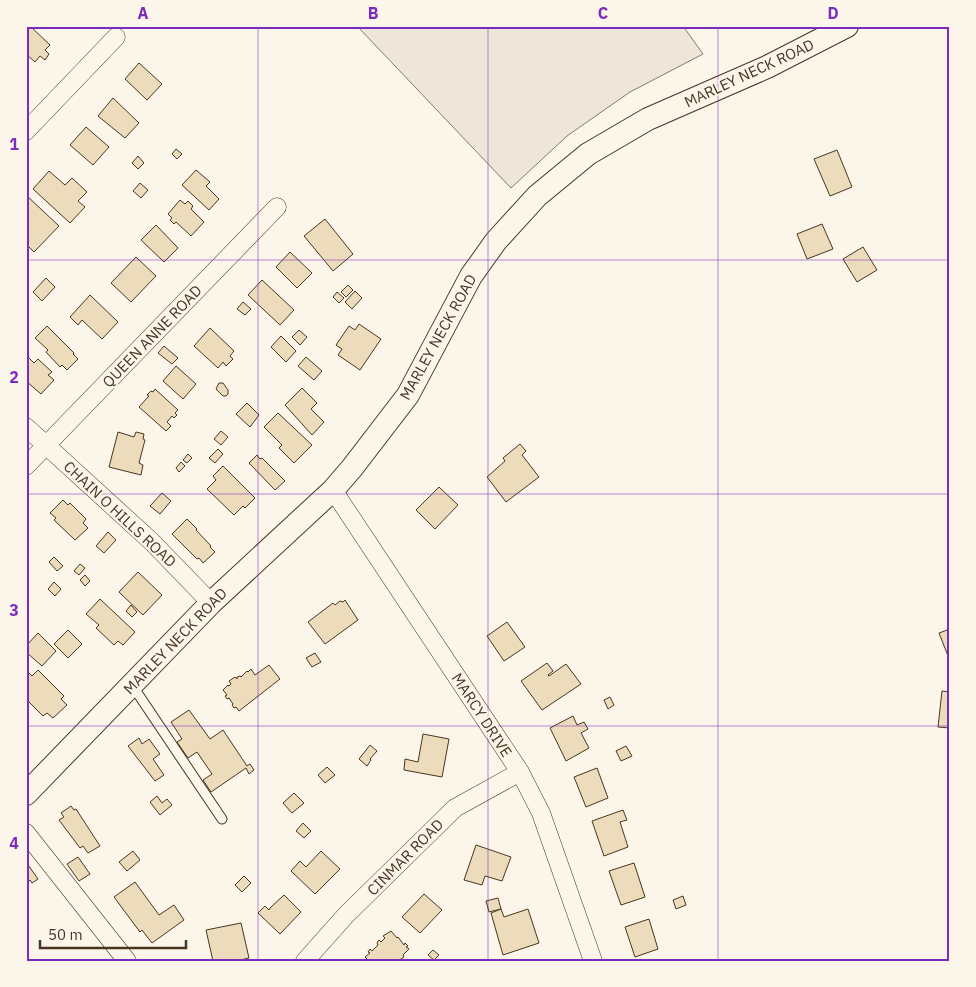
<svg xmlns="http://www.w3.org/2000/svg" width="976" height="987" font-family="'IBM Plex Sans',sans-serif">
  <rect width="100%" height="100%" fill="#fbf6e9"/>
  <polygon fill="#ede6d9" stroke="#887966" points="357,26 683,26 703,54 630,92 567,136 511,188"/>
  <g fill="#ecdcbc" stroke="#4a3520">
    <polygon points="26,26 30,26 50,45 45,50 49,54 45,60 40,56 35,62 26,54"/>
    <polygon points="139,63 162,84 147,100 125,79"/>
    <polygon points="113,98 139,123 125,138 98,116"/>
    <polygon points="86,127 109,147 93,165 70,145"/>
    <polygon points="176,149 182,154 177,159 172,154"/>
    <polygon points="837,150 852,187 830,196 814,159"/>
    <polygon points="138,156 144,163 138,169 132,163"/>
    <polygon points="196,170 210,182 206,186 219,199 209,210 182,185"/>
    <polygon points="49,171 65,185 72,178 87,192 78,201 85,207 70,223 33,189"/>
    <polygon points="140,183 148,190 141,198 133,191"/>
    <polygon points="26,195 59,226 34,252 26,244"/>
    <polygon points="180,200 185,204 188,201 193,206 191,209 204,222 191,236 176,222 174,224 170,220 172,218 168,214"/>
    <polygon points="325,219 353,254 333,271 304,236"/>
    <polygon points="822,224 833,249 807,259 797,234"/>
    <polygon points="156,225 178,248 164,262 141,240"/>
    <polygon points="863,247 877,270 857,282 843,259"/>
    <polygon points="290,252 312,273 297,288 276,267"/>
    <polygon points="136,257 156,276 131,302 111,283"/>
    <polygon points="46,278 55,287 42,301 33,292"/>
    <polygon points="262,280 294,310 280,325 248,295"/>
    <polygon points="348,285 353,290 346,297 341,292"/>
    <polygon points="355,291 362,298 352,309 345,302"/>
    <polygon points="337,292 344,298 339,303 333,297"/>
    <polygon points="90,295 118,322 102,339 82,320 78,325 70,317"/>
    <polygon points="243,302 251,309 245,315 237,309"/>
    <polygon points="359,324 381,339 360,370 338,355 342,349 336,345 349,326 355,330"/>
    <polygon points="47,326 74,353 73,354 78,359 67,370 62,365 60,367 46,352 48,350 35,338"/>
    <polygon points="210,328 234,351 230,356 233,359 226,366 223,362 218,368 194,346"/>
    <polygon points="299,330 307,337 300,345 292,337"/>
    <polygon points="281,336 296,351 286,362 271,347"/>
    <polygon points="164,346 178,358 172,364 158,353"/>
    <polygon points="26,355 34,363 38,359 52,372 48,375 54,380 41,394 26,381"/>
    <polygon points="306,357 322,371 314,380 298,366"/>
    <polygon points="176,366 196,384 183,399 163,381"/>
    <polygon points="219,383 223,383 228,390 228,394 226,396 223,396 216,389"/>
    <polygon points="302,388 317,403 311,409 324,422 312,435 285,405"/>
    <polygon points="155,389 178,410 175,413 177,415 174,418 172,416 167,422 171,426 166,431 139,407 149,396 147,395 151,391 153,392"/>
    <polygon points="247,403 259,415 250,427 236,414"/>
    <polygon points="278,413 312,445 294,463 279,448 282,445 264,427"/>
    <polygon points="221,431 228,437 221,445 214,439"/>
    <polygon points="118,432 134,437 136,432 144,434 143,439 145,440 139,463 143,465 141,475 109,467"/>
    <polygon points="520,444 526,451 522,455 539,477 506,502 487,477 505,461 503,458"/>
    <polygon points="218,449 223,454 215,463 209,458"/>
    <polygon points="188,454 192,458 187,463 183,460"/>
    <polygon points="257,455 260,459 262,458 285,481 275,490 249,463"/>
    <polygon points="181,462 185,466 179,472 176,468"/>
    <polygon points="223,466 255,498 245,508 243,506 234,515 207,489 216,480 213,476"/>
    <polygon points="439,487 458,505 435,529 416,510"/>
    <polygon points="162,493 171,501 160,514 150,506"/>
    <polygon points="63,500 68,505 70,503 86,519 83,523 88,528 75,540 54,520 56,518 50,513"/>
    <polygon points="187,519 197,529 196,530 211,546 210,547 215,552 203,563 199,558 197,559 172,534"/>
    <polygon points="108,532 116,540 104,553 96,546"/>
    <polygon points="54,557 63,566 57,571 49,562"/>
    <polygon points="80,564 85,568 79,575 74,571"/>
    <polygon points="138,572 162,595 143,615 119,592"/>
    <polygon points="85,575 90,581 85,586 80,580"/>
    <polygon points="54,582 61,589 55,596 48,589"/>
    <polygon points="100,599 135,632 123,645 118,641 114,645 96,628 99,625 86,614"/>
    <polygon points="345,600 358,620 325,644 308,622 333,603 335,605 340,601 343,602"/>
    <polygon points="131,605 137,612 132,617 126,611"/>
    <polygon points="507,622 525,647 504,661 487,636"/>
    <polygon points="950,629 950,661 939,633"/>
    <polygon points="68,630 82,644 68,658 54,644"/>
    <polygon points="38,633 56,651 42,666 26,652 26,646"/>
    <polygon points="315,653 321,662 312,667 306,658"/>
    <polygon points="547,663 553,671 548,675 549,676 566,664 581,684 542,710 521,681"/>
    <polygon points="269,665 280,679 239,711 236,707 234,708 232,705 233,704 229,698 227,699 225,696 227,695 223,690 228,685 229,686 231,684 229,681 235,677 237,679 237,677 240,676 241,677 247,671 248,672 251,669 255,675"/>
    <polygon points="38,670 64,696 61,699 67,705 53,718 47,713 43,716 26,699 26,672 27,671 32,676"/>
    <polygon points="942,691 950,692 950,728 938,727"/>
    <polygon points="610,697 614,705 608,709 604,700"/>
    <polygon points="189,710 210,739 223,730 247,766 250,764 254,770 249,774 246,768 211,792 203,780 212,774 197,752 188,758 177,742 182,739 171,722"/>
    <polygon points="573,716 577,725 584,722 588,729 581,733 589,748 566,761 550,728"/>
    <polygon points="423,734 449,739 442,777 404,770 405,759 418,762"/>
    <polygon points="139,738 142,744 149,739 160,754 153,759 164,775 155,781 128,746"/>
    <polygon points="370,745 377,751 370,759 371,760 367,766 359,759"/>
    <polygon points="626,746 632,756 621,761 616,751"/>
    <polygon points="327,767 335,775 325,783 318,775"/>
    <polygon points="597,768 608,798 586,807 574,777"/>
    <polygon points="294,793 304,803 292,813 283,803"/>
    <polygon points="157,796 162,803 167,799 172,805 160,815 150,802"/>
    <polygon points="71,806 74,810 76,809 100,846 88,853 83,846 80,848 59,820 64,817 61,813"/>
    <polygon points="623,810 627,820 620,822 628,847 604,856 592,821"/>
    <polygon points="303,823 311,831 304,838 296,831"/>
    <polygon points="476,845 511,857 502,881 485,876 482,885 464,880"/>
    <polygon points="133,851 140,860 127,871 119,862"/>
    <polygon points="321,851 340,869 315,894 291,871 300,861 306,867"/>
    <polygon points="78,857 90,874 79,881 67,864"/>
    <polygon points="26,862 38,879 32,883 30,880 26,883"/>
    <polygon points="634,863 645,897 621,905 609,871"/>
    <polygon points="244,876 251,883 242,892 235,885"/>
    <polygon points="135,882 159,915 174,905 184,920 152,943 142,930 140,932 114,897"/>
    <polygon points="424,894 442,910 420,933 402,917"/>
    <polygon points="284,895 301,912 280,934 258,913 265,906 269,910 270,908"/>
    <polygon points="683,896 686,905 676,909 673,900"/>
    <polygon points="498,898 501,909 489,912 486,901"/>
    <polygon points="501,909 504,917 528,909 539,943 503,955 491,913"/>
    <polygon points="649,919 658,949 635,957 625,927"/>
    <polygon points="241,923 249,958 236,961 213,961 206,930"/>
    <polygon points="391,931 397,938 398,937 404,945 405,943 408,946 406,947 409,949 403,955 404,957 398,961 369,961 365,957 370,953 368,952 370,949 372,951 378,945 377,943 379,940 381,942 385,938 383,936"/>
    <polygon points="433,950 439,955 434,960 428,955"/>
  </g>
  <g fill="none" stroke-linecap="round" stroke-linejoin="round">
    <g stroke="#4a3520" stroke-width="11">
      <polyline id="service" points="132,685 222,819"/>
    </g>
    <g stroke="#4a3520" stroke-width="19">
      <g id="minor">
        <polyline points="26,131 116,37"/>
        <polyline points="26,427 152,542 211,603"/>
        <polyline points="26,466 277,207"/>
        <polyline points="333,490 520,772 541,813 593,961"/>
        <polyline points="26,833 127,961"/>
        <polyline points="305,961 346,915 455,808 520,772"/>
      </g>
    </g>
    <g stroke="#4a3520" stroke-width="24">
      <polyline id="tertiary" points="26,794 211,603 333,490 352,468 408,395 471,276 496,241 537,196 588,154 648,119 767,67 847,26"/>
    </g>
    <use href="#service" stroke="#fbf6e9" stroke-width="9"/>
    <use href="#minor" stroke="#fbf6e9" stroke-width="18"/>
    <use href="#tertiary" stroke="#fbf6e9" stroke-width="22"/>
  </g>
  <path fill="none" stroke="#7b2cbf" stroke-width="1" stroke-opacity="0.55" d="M258,26V961M488,26V961M718,26V961M26,260H950M26,494H950M26,726H950"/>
  <g text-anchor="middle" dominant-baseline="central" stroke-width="4" stroke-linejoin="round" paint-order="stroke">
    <g font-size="15" fill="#4a3520" stroke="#fbf6e9">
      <text transform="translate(749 73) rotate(-25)">MARLEY NECK ROAD</text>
      <text transform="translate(152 336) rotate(-46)">QUEEN ANNE ROAD</text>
      <text transform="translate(438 337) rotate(-61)">MARLEY NECK ROAD</text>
      <text transform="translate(120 514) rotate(43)">CHAIN O HILLS ROAD</text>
      <text transform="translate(175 641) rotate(-46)">MARLEY NECK ROAD</text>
      <text transform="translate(482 715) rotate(57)">MARCY DRIVE</text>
      <text transform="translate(405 857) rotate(-45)">CINMAR ROAD</text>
    </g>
  </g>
  <rect width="976" height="987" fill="none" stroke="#fbf6e9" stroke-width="55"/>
  <path d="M40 940v8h146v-8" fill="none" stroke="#4a3520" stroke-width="2.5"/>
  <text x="48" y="940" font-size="15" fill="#4a3520" stroke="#fbf6e9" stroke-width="4" paint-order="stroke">50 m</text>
  <rect x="28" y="28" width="920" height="932" fill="none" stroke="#7b2cbf" stroke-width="2"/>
  <g font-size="16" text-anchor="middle" font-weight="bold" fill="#7b2cbf">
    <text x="143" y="19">A</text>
    <text x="373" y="19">B</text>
    <text x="603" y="19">C</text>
    <text x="833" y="19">D</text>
    <text x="14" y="150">1</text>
    <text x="14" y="383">2</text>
    <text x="14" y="616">3</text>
    <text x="14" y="849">4</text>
  </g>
</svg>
